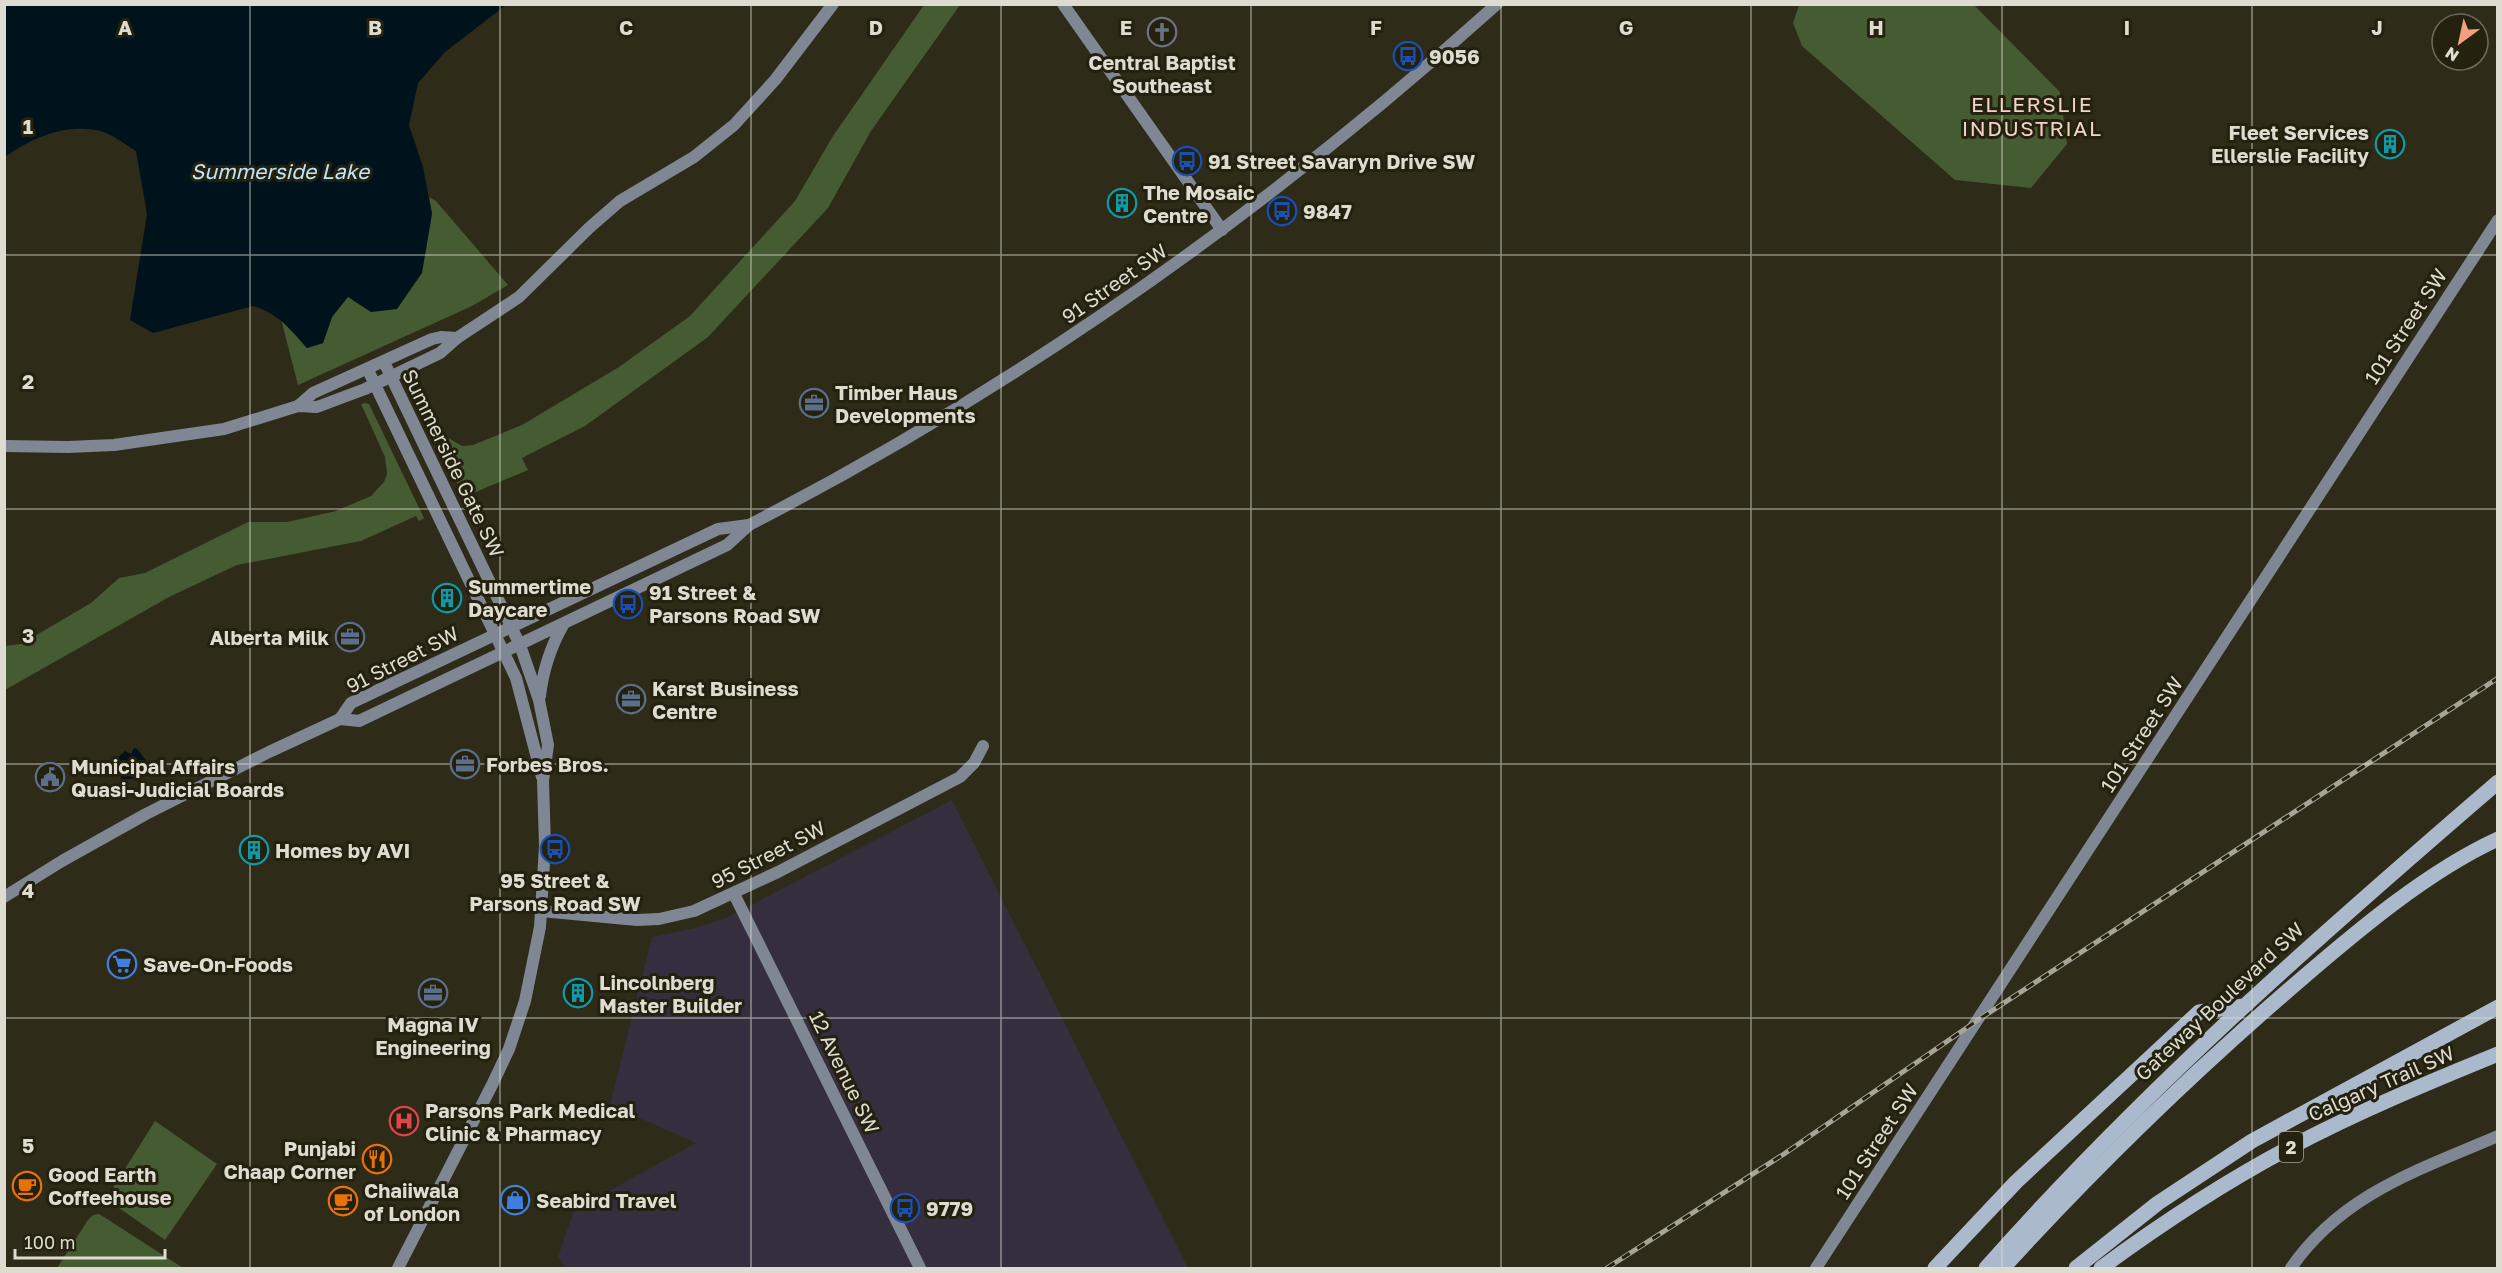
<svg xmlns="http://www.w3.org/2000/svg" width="2502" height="1273" font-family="'Golos Text',sans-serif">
  <rect width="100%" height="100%" fill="#2e2b19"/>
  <polygon fill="#352e3f" points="952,800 1188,1268 566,1268 558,1257 574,1210 696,1143 610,1105 652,937 695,928 726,918"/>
  <g fill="#455b31">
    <polygon points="924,5 960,5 871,131 828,208 708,337 585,426 522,458 528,470 464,497 435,438 442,434 462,446 473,445 522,425 619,367 690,316 795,201 833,136"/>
    <polygon points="1799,5 1974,5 2060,92 2067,144 2031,188 1955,180 1802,46 1793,23"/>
    <polygon points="429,197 436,201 508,285 472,306 298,385 281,319 307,348 323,343 332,317 348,296 371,311 432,214"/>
    <polygon points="365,403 369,404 424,518 419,521 416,516 361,541 237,565 169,597 5,690 5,646 21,644 91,603 119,578 145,573 248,522 287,522 336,511 371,496 384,482 387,474 385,457 361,404"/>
    <polygon points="155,1121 217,1164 165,1240 106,1199"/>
    <polygon points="99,1214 104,1217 183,1268 57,1268 88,1220 93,1215"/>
  </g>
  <g fill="#00121c">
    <path d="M5,4H506V5L445,52L418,83L409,125L423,167L432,214L422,273L397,309L371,312L348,297L332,317L323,343L307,348C290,329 278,313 253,306L153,333L130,320L147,214L136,151C126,145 112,134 100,131C65,123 32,138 5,157Z"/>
    <path d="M134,748L137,749L150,765C148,779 134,779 122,779L116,770L114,761L125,751L131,754Z"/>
  </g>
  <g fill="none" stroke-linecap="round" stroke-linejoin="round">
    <g stroke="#7e8793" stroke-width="12">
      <polyline points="1063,4 1222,230"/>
      <polyline points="384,362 520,645 539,700 548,745 543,781 545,846 540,927 525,1001 509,1049 492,1085 398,1268"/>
      <polyline points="368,370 516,678 542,777"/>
      <polyline points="298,406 313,393 432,339 441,337 457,338"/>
      <polyline points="4,446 68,447 114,445 224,429 298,406 317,407 365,389 440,353 457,338 519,297 589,228 620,201 694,157 734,125 775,80 833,4"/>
      <path d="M540,696C543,670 550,648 563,625"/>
      <polyline points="340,719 351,703 718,529 749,525"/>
      <polyline points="734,894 920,1268"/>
      <path d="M4,897L62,861L146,814L269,752L340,719L359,721L727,545L749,525C1021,385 1270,208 1497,4"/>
      <polyline points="541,911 637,920 659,919 694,911 778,872 960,777 974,763 983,746"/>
      <polyline points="1816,1268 2498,220"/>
      <path d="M2291,1268C2342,1194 2419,1170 2498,1136"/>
    </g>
    <g stroke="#aab9cb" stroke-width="15">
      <polyline points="1935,1268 2016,1182 2199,1012 2244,1006"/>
      <path d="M1986,1268C2142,1091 2319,936 2498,782"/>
      <path d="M2003,1268C2096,1166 2194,1071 2299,981C2357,931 2428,871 2498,839"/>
      <polyline points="2076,1268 2158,1203 2252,1141 2498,1007"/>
      <path d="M2101,1268C2161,1224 2223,1183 2289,1148C2357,1112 2427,1083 2498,1054"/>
    </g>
    <g stroke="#a7a598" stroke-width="5">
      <polyline id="rail" points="1607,1268 1784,1154 1978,1020 2498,678"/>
    </g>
    <use href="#rail" stroke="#24210f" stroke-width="3" stroke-dasharray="9" stroke-linecap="butt"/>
  </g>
  <path fill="none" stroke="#dedcd1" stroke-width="1.5" stroke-opacity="0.55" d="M250,4V1268M500,4V1268M751,4V1268M1001,4V1268M1251,4V1268M1501,4V1268M1751,4V1268M2002,4V1268M2252,4V1268M4,255H2498M4,509H2498M4,764H2498M4,1018H2498"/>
  <defs>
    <g id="church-ring" transform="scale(1.5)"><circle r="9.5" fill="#24210f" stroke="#6b7280" stroke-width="1.5"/><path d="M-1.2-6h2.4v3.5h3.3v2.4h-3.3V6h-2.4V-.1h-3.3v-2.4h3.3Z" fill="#6b7280"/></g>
    <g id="bus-ring" transform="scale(1.5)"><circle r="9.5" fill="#24210f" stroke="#1a4fb4" stroke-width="1.5"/><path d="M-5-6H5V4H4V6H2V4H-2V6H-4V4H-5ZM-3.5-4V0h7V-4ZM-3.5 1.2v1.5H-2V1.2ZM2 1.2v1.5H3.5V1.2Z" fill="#1a4fb4"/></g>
    <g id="building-ring" transform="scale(1.5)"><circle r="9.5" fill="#24210f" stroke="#0f9aa8" stroke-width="1.5"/><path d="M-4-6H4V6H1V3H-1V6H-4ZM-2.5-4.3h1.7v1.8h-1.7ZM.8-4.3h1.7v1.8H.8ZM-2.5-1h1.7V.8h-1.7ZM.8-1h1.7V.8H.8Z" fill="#0f9aa8"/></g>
    <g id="office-ring" transform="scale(1.5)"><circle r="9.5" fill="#24210f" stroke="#5c6f8a" stroke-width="1.5"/><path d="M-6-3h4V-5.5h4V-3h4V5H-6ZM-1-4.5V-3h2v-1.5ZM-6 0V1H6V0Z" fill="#5c6f8a"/></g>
    <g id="civic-ring" transform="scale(1.5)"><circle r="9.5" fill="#24210f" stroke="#5c6f8a" stroke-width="1.5"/><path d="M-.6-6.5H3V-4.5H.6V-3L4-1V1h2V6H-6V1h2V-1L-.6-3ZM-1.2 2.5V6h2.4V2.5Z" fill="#5c6f8a"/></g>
    <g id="supermarket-ring" transform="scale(1.5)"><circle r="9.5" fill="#24210f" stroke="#3f7fe0" stroke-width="1.5"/><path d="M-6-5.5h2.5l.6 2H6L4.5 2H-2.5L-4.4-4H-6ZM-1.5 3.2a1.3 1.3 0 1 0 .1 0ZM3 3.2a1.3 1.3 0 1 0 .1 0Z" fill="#3f7fe0"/></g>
    <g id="hospital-ring" transform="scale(1.5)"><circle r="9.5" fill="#24210f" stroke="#e0444e" stroke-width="1.5"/><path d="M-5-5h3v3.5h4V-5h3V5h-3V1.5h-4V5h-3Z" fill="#e0444e"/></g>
    <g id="restaurant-ring" transform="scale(1.5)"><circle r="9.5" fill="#24210f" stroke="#e8710a" stroke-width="1.5"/><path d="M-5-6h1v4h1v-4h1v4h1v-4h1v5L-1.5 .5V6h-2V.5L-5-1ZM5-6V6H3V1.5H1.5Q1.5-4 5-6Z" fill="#e8710a"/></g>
    <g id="cafe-ring" transform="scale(1.5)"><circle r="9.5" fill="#24210f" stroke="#e8710a" stroke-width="1.5"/><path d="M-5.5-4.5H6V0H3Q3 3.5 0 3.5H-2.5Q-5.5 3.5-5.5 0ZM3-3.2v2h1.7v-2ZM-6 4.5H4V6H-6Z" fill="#e8710a"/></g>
    <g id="shop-ring" transform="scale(1.5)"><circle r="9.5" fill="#24210f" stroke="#3f7fe0" stroke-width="1.5"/><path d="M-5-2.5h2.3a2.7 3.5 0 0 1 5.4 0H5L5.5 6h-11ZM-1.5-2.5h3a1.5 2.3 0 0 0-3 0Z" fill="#3f7fe0"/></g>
  </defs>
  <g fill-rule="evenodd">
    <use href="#church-ring" x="1162" y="32"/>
    <use href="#bus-ring" x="1408" y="56"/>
    <use href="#building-ring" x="2390" y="144"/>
    <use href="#bus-ring" x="1187" y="161"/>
    <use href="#building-ring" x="1122" y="203"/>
    <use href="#bus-ring" x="1282" y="211"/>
    <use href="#office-ring" x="814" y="403"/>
    <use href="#building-ring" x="447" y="598"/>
    <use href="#bus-ring" x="628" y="604"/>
    <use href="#office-ring" x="350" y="637"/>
    <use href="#office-ring" x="631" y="699"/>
    <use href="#office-ring" x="465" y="764"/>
    <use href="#civic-ring" x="50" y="777"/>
    <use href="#bus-ring" x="555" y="849"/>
    <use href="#building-ring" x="254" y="850"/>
    <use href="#supermarket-ring" x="122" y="964"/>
    <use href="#office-ring" x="433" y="993"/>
    <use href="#building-ring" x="578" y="993"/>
    <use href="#hospital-ring" x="404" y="1121"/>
    <use href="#restaurant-ring" x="377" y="1159"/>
    <use href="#cafe-ring" x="27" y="1186"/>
    <use href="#shop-ring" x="515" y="1200"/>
    <use href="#cafe-ring" x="343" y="1201"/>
    <use href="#bus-ring" x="905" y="1208"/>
  </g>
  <g text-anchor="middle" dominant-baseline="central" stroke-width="6" stroke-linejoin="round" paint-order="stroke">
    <rect fill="#24210f" stroke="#a6a497" stroke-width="1.5" x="2279" y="1132" width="24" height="30" rx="4.5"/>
    <g font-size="18" font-weight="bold" fill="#dedcd1">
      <text x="2291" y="1147">2</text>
    </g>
    <g font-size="20" font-weight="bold" fill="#dedcd1" stroke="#24210f" text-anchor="start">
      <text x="1429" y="56">9056</text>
      <text x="1162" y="62" text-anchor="middle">Central Baptist<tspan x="1162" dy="23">Southeast</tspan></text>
      <text x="2369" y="132" text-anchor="end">Fleet Services<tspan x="2369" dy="23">Ellerslie Facility</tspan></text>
      <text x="1208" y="161">91 Street Savaryn Drive SW</text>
      <text x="1143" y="192">The Mosaic<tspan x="1143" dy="23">Centre</tspan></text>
      <text x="1303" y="211">9847</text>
      <text x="835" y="392">Timber Haus<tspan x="835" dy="23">Developments</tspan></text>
      <text x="468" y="586">Summertime<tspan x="468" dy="23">Daycare</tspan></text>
      <text x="649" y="592">91 Street &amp;<tspan x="649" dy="23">Parsons Road SW</tspan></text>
      <text x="329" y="637" text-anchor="end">Alberta Milk</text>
      <text x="652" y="688">Karst Business<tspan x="652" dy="23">Centre</tspan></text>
      <text x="486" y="764">Forbes Bros.</text>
      <text x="71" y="766">Municipal Affairs<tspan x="71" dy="23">Quasi-Judicial Boards</tspan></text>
      <text x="275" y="850">Homes by AVI</text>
      <text x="555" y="880" text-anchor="middle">95 Street &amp;<tspan x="555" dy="23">Parsons Road SW</tspan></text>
      <text x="143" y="964">Save-On-Foods</text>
      <text x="599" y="982">Lincolnberg<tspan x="599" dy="23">Master Builder</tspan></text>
      <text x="433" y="1024" text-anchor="middle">Magna IV<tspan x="433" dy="23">Engineering</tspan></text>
      <text x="425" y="1110">Parsons Park Medical<tspan x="425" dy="23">Clinic &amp; Pharmacy</tspan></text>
      <text x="356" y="1148" text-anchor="end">Punjabi<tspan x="356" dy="23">Chaap Corner</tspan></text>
      <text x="48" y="1174">Good Earth<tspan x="48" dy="23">Coffeehouse</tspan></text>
      <text x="364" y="1190">Chaiiwala<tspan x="364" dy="23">of London</tspan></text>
      <text x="536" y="1200">Seabird Travel</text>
      <text x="926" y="1208">9779</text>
    </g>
    <g font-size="20" fill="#dedcd1" stroke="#24210f">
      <text transform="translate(1114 283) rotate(-35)">91 Street SW</text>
      <text transform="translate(2405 326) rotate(-57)">101 Street SW</text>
      <text transform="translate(454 463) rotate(64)">Summerside Gate SW</text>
      <text transform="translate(402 659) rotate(-27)">91 Street SW</text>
      <text transform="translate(2141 734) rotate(-57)">101 Street SW</text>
      <text transform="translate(768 854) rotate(-27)">95 Street SW</text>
      <text transform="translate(2219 1001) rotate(-43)">Gateway Boulevard SW</text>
      <text transform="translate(845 1072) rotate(64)">12 Avenue SW</text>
      <text transform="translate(2381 1083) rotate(-24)">Calgary Trail SW</text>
      <text transform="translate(1876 1141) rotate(-57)">101 Street SW</text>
    </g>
    <g font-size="21" letter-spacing="1.5" fill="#f4d3c8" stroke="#24210f">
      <text x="2032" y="104">ELLERSLIE<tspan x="2032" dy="24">INDUSTRIAL</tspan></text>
    </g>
    <g font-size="21" font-style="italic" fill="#bee5f9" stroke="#24210f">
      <text x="280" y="171">Summerside Lake</text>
    </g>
  </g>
  <g font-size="20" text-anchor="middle" font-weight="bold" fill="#dedcd1" stroke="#24210f" stroke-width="6" stroke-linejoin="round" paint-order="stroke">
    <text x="125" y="35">A</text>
    <text x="375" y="35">B</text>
    <text x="626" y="35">C</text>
    <text x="876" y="35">D</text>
    <text x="1126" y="35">E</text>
    <text x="1376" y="35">F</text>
    <text x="1626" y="35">G</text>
    <text x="1876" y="35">H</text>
    <text x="2127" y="35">I</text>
    <text x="2377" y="35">J</text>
    <text x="28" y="134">1</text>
    <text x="28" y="389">2</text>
    <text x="28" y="643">3</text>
    <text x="28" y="898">4</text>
    <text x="28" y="1153">5</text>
  </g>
  <rect width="2502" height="1273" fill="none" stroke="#dedcd1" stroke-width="12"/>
  <g transform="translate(2460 42) rotate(213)"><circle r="28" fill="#24210f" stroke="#6e6c5d" stroke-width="1.5"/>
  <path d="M0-4.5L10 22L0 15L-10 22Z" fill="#f39f82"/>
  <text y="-9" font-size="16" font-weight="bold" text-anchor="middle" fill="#dedcd1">N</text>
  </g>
  <path d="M15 1249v9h150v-9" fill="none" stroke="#dedcd1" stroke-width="3"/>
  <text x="24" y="1249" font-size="18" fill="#dedcd1" stroke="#24210f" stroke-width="4.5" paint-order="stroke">100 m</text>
</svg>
